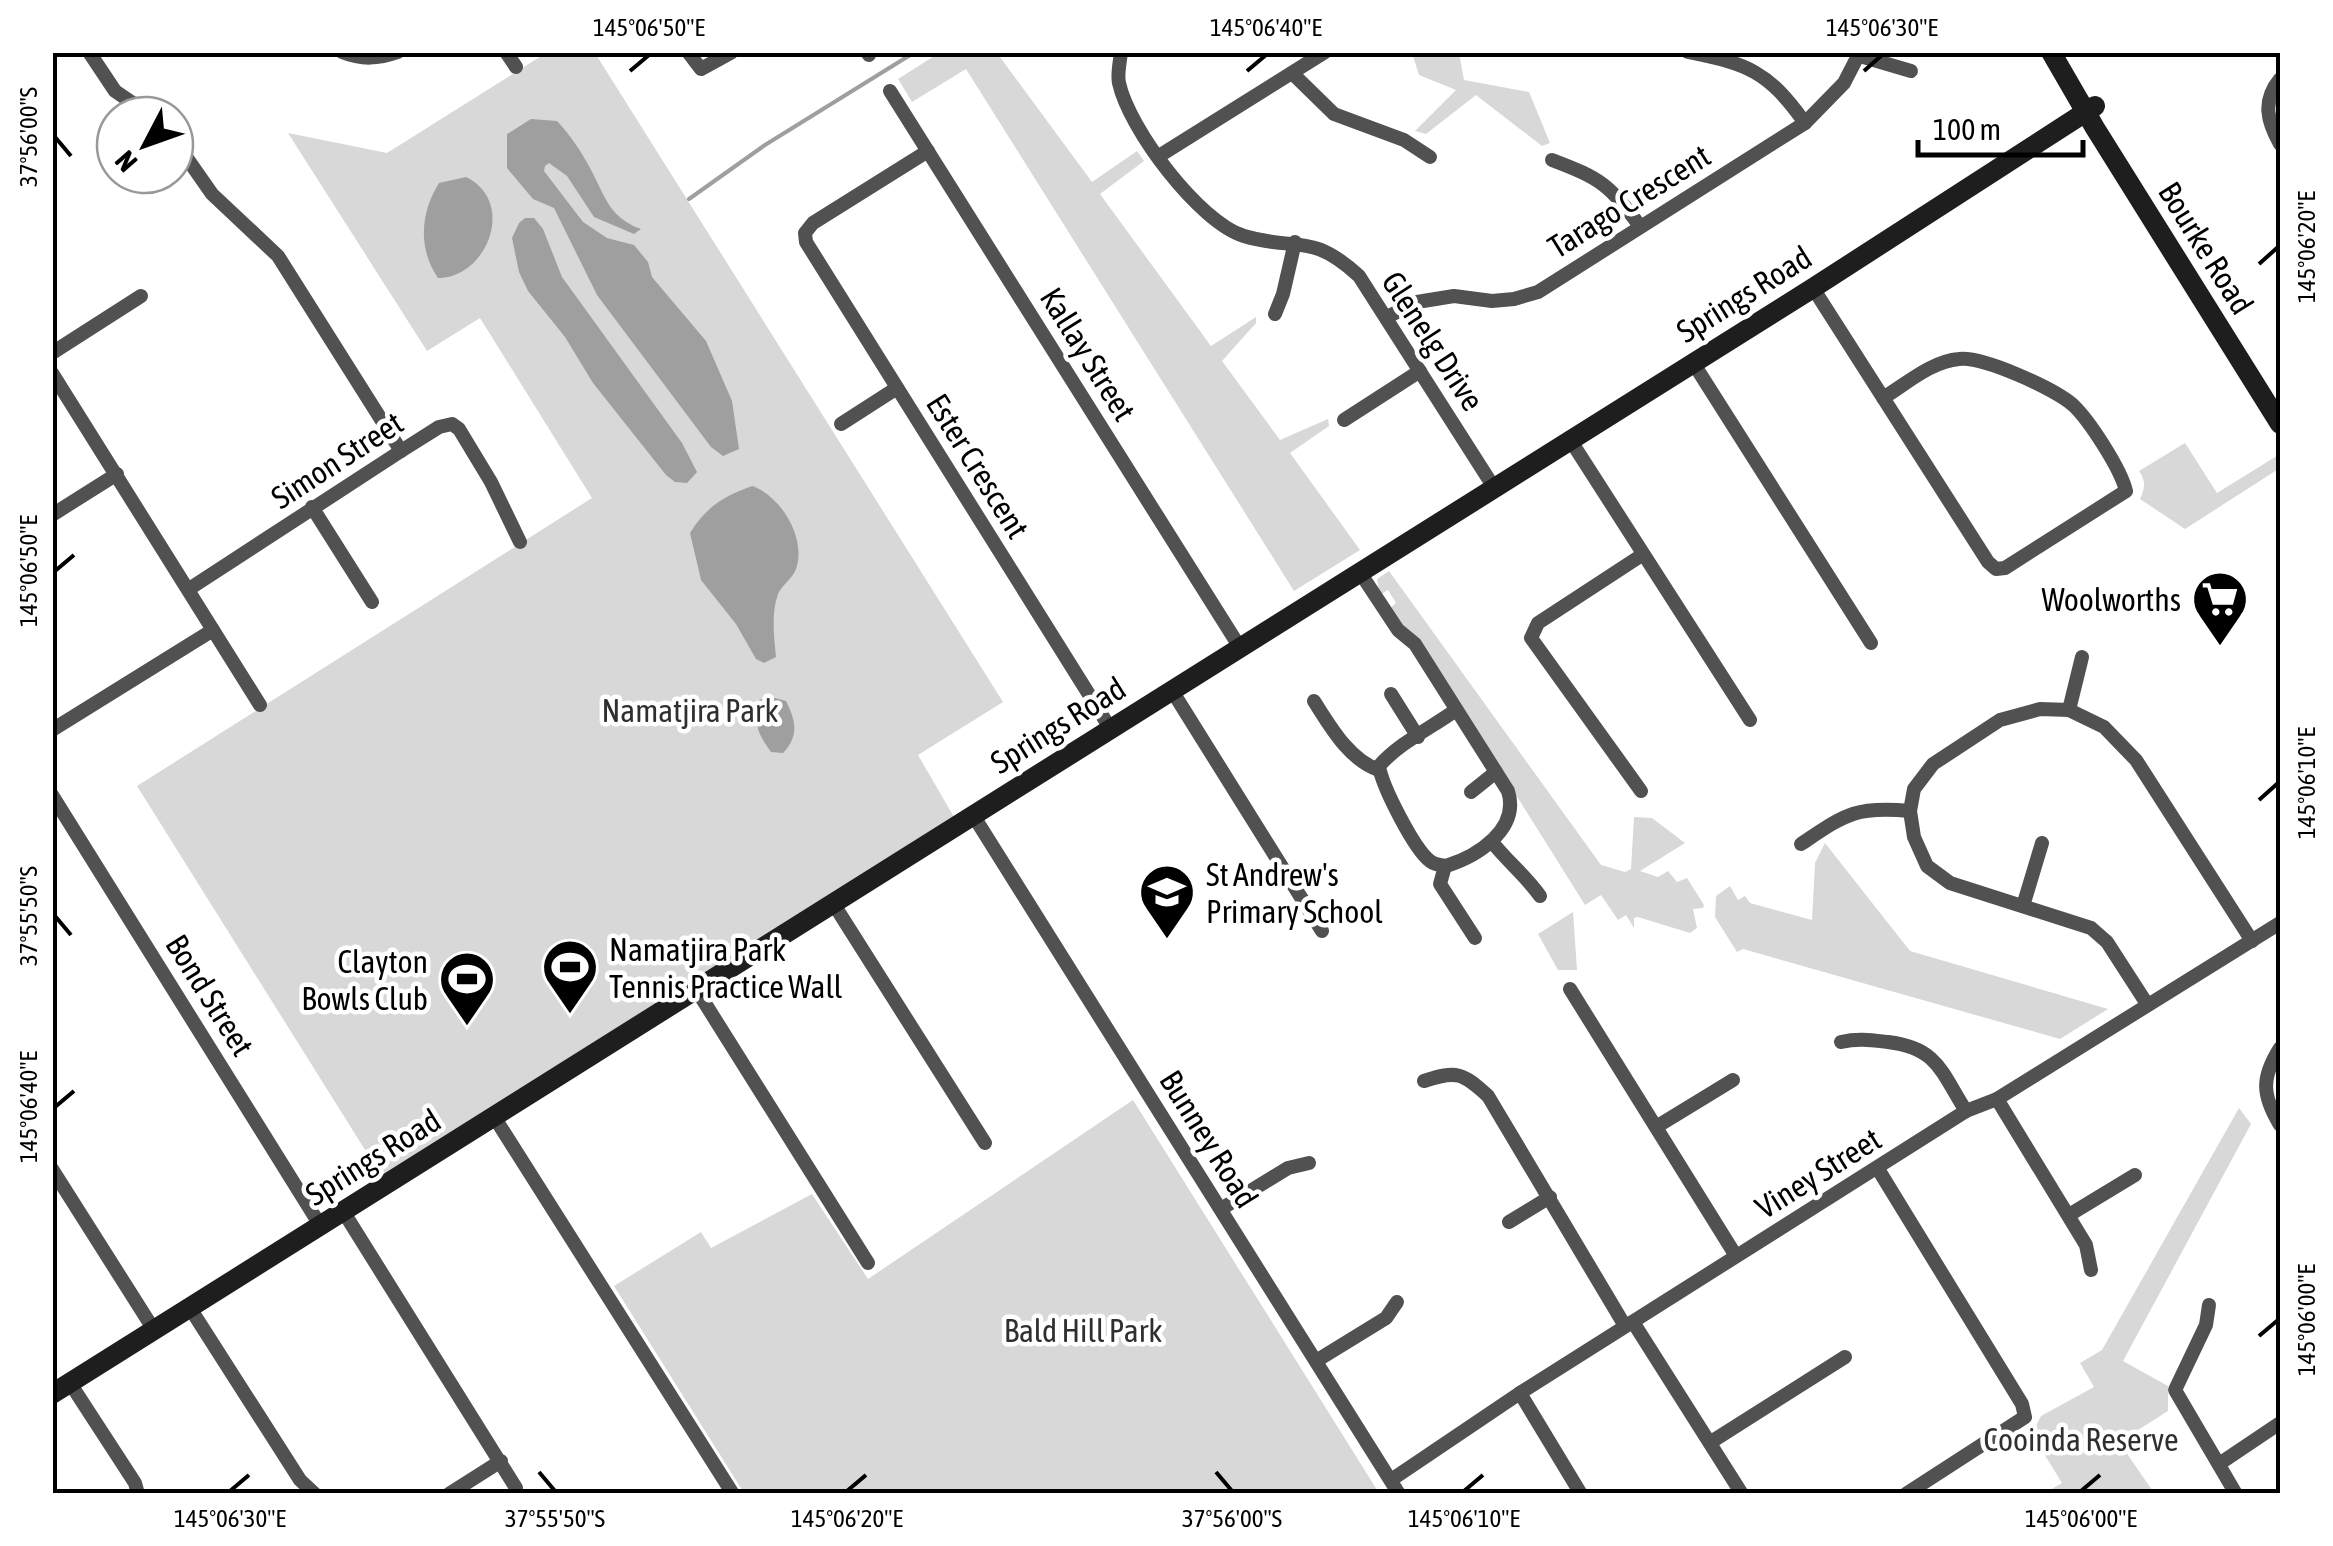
<svg xmlns="http://www.w3.org/2000/svg" width="2333" height="1546" font-family="'Asap Condensed',sans-serif">
  <rect width="100%" height="100%" fill="#fff"/>
  <g fill="#d8d8d8">
    <polygon points="546,53 595,53 1003,702 918,755 954,817 382,1177 137,786 592,498 480,318 427,351 288,133 387,153"/>
    <polygon points="939,53 997,53 1092,182 1137,151 1144,161 1100,194 1211,346 1256,317 1256,323 1222,361 1280,440 1328,419 1329,426 1290,453 1360,550 1294,591 966,69 912,102 898,79"/>
    <polygon points="1412,53 1459,53 1464,80 1529,92 1550,143 1542,146 1476,95 1426,134 1415,131 1456,90 1419,75"/>
    <path d="M2185,443L2217,493L2280,454V468L2185,529L2140,499C2145,488 2146,481 2139,471Z"/>
    <polygon points="1389,571 1601,865 1625,872 1631,869 1634,817 1652,818 1685,843 1640,871 1658,877 1668,871 1677,882 1687,878 1704,905 1703,908 1693,909 1697,928 1690,933 1638,917 1634,918 1634,928 1626,915 1618,920 1601,895 1585,905 1420,642 1406,630 1389,609 1396,603 1388,590 1380,595 1377,579"/>
    <polygon points="1825,843 1910,951 2108,1009 2060,1039 1743,949 1737,952 1715,917 1716,896 1730,886 1738,900 1745,896 1750,903 1812,920 1815,863"/>
    <polygon points="1573,912 1577,970 1558,970 1538,934"/>
    <polygon points="1133,1100 1379,1493 744,1493 614,1286 701,1232 711,1248 812,1194 868,1279"/>
    <polygon points="2239,1108 2251,1124 2123,1361 2168,1386 2168,1411 2119,1442 2154,1493 2045,1493 2062,1483 2032,1434 2041,1416 2094,1387 2080,1363 2102,1350"/>
  </g>
  <g fill="#9f9f9f">
    <path d="M531,119L557,121C570,135 581,151 590,168C605,195 608,217 641,229L634,234L594,217L567,176L549,163L545,166L544,171L583,222L607,238L634,245L648,262L652,277L706,341L732,401L739,449L723,456L711,447L597,295L554,208L533,199L507,168V134Z"/>
    <path d="M466,177C517,202 487,278 438,278C418,249 420,213 439,183Z"/>
    <polygon points="525,218 534,218 543,229 562,277 682,443 697,472 687,483 675,482 666,475 593,383 565,337 528,291 519,272 512,238 519,223"/>
    <path d="M752,486C780,495 807,538 796,569C793,578 782,585 778,594C771,613 774,637 776,657L764,663L756,659L736,624L701,580L690,533C706,507 724,496 752,486Z"/>
    <path d="M771,697L786,701C796,721 799,736 783,753L771,752C757,733 753,722 759,700Z"/>
  </g>
  <g fill="none" stroke-linecap="round" stroke-linejoin="round">
    <polyline stroke="#9f9f9f" stroke-width="4" points="689,199 765,145 915,52"/>
    <g stroke="#515151" stroke-width="14">
      <polyline points="89,52 115,91 150,115"/>
      <path d="M342,52C362,60 378,59 398,52"/>
      <polyline points="506,52 516,67"/>
      <polyline points="688,52 701,69 732,52"/>
      <polyline points="867,52 869,55"/>
      <path d="M1121,52C1120,62 1117,74 1119,83C1129,129 1199,222 1244,236C1297,252 1310,231 1359,276L1493,486"/>
      <path d="M1688,52C1748,64 1768,71 1805,123"/>
      <polyline points="1860,56 1911,71"/>
      <polyline points="1292,73 1334,114 1404,140 1430,157"/>
      <path d="M2280,79C2262,101 2267,121 2280,144"/>
      <polyline points="890,91 1239,646"/>
      <polyline points="175,141 212,194 278,256 401,451"/>
      <polyline points="928,151 813,223 805,233 806,242 1110,728"/>
      <polyline points="1159,156 1325,52"/>
      <path d="M1552,160C1602,179 1608,184 1640,226"/>
      <path d="M1813,288L1988,562L1996,569L2005,568L2126,491C2121,469 2089,420 2073,405C2055,389 1983,356 1959,359C1932,361 1906,384 1883,398"/>
      <polyline points="1275,314 1283,294 1295,242"/>
      <polyline points="1387,317 1417,302 1454,296 1492,301 1514,299 1538,292 1805,123 1844,83 1860,52"/>
      <polyline points="52,353 141,296"/>
      <polyline points="1692,361 1871,643"/>
      <polyline points="52,373 260,705"/>
      <polyline points="1344,420 1420,371"/>
      <polyline points="841,424 897,388"/>
      <polyline points="1569,438 1750,720"/>
      <polyline points="312,507 372,602"/>
      <polyline points="52,515 117,474"/>
      <path d="M1359,571L1398,630L1415,644L1508,791C1520,829 1478,856 1446,866C1440,865 1435,865 1430,861C1414,849 1382,786 1379,766C1399,743 1431,728 1456,710"/>
      <polyline points="189,589 401,451 439,427 452,424 459,429 491,482 520,542"/>
      <polyline points="1171,689 1322,931"/>
      <polyline points="1391,694 1418,737"/>
      <path d="M1314,701C1330,726 1349,760 1379,770"/>
      <polyline points="2069,710 2082,657"/>
      <polyline points="52,730 213,630"/>
      <polyline points="1641,791 1531,638 1538,623 1642,555"/>
      <polyline points="1471,792 1496,772"/>
      <polyline points="52,795 320,1225"/>
      <polyline points="973,815 1399,1494"/>
      <path d="M1492,842C1508,862 1526,876 1540,896"/>
      <path d="M1801,844C1846,814 1855,806 1910,811"/>
      <polyline points="1445,866 1440,884 1475,938"/>
      <polyline points="833,903 985,1143"/>
      <polyline points="2023,906 2042,843"/>
      <polyline points="696,989 868,1263"/>
      <polyline points="1570,989 1736,1256"/>
      <polyline points="2147,1004 2107,942 2091,928 1950,883 1927,866 1914,837 1910,811 1914,789 1933,764 2000,720 2040,709 2069,710 2104,727 2136,760 2252,941"/>
      <path d="M1841,1042C1858,1038 1871,1040 1888,1042C1938,1048 1941,1072 1966,1111"/>
      <path d="M2280,1048C2261,1078 2262,1095 2280,1125"/>
      <path d="M1424,1081C1457,1070 1463,1073 1488,1096L1625,1326"/>
      <polyline points="1997,1099 2086,1245 2091,1270"/>
      <polyline points="493,1115 733,1494"/>
      <polyline points="1656,1127 1733,1080"/>
      <polyline points="52,1169 154,1330"/>
      <polyline points="1878,1169 2022,1404 2025,1417 1906,1494"/>
      <polyline points="1221,1209 1288,1168 1309,1163"/>
      <polyline points="343,1211 516,1488"/>
      <polyline points="2069,1215 2135,1175"/>
      <polyline points="1509,1222 1550,1197"/>
      <polyline points="2209,1305 2206,1325 2175,1390 2236,1494"/>
      <polyline points="190,1308 300,1480 315,1494"/>
      <polyline points="1633,1322 1742,1494"/>
      <polyline points="1316,1361 1386,1318 1397,1302"/>
      <polyline points="70,1383 135,1483 138,1494"/>
      <polyline points="1520,1393 1581,1494"/>
      <polyline points="1711,1442 1845,1357"/>
      <polyline points="2219,1464 2280,1423"/>
      <polyline points="1391,1480 1520,1393 1966,1111 1997,1099 2280,923"/>
      <polyline points="449,1494 501,1461"/>
    </g>
    <g stroke="#1e1e1e" stroke-width="20">
      <polyline points="2051,52 2095,128 2280,424"/>
      <polyline points="52,1394 1813,288 2095,106"/>
    </g>
  </g>
  <path fill="none" stroke="#000" stroke-width="4" d="M630,71L649,55M1247,71L1266,55M1864,71L1882,55M55,137L71,156M2259,264L2278,247M55,571L74,555M2259,800L2278,783M55,916L71,935M55,1107L74,1091M2259,1336L2278,1320M539,1472L555,1491M1216,1472L1232,1491M230,1491L249,1475M847,1491L866,1475M1464,1491L1483,1475M2081,1491L2100,1475"/>
  <defs>
    <g id="supermarket-pin" transform="scale(2.875)"><path d="M0 17L-7.5 6A9.5 9.5 0 1 1 7.5 6Z" fill="#000" stroke="#fff"/><path d="M-6-5.5h2.5l.6 2H6L4.5 2H-2.5L-4.4-4H-6ZM-1.5 3.2a1.3 1.3 0 1 0 .1 0ZM3 3.2a1.3 1.3 0 1 0 .1 0Z" fill="#fff"/></g>
    <g id="school-pin" transform="scale(2.875)"><path d="M0 17L-7.5 6A9.5 9.5 0 1 1 7.5 6Z" fill="#000" stroke="#fff"/><path d="M0-5L7-2L0 1L-7-2ZM-4 1L0 2.5L4 1V4Q0 6-4 4Z" fill="#fff"/></g>
    <g id="stadium-pin" transform="scale(2.875)"><path d="M0 17L-7.5 6A9.5 9.5 0 1 1 7.5 6Z" fill="#000" stroke="#fff"/><path d="M0-5a6.5 5 0 1 0 0 10a6.5 5 0 1 0 0-10ZM-3.5-1.8h7v3.6h-7Z" fill="#fff"/></g>
  </defs>
  <g fill-rule="evenodd">
    <use href="#supermarket-pin" x="2220" y="599"/>
    <use href="#school-pin" x="1167" y="892"/>
    <use href="#stadium-pin" x="570" y="967"/>
    <use href="#stadium-pin" x="467" y="979"/>
  </g>
  <g text-anchor="middle" dominant-baseline="central" stroke-width="9" stroke-linejoin="round" paint-order="stroke">
    <g font-size="32" fill="#000" stroke="#fff">
      <text transform="translate(1629 201) rotate(-32)">Tarago Crescent</text>
      <text transform="translate(2206 248) rotate(58)">Bourke Road</text>
      <text transform="translate(1744 294) rotate(-32)">Springs Road</text>
      <text transform="translate(1433 341) rotate(57)">Glenelg Drive</text>
      <text transform="translate(1088 354) rotate(58)">Kallay Street</text>
      <text transform="translate(337 460) rotate(-33)">Simon Street</text>
      <text transform="translate(978 466) rotate(58)">Ester Crescent</text>
      <text transform="translate(1058 725) rotate(-32)">Springs Road</text>
      <text transform="translate(210 995) rotate(58)">Bond Street</text>
      <text transform="translate(1209 1139) rotate(58)">Bunney Road</text>
      <text transform="translate(373 1157) rotate(-32)">Springs Road</text>
      <text transform="translate(1818 1173) rotate(-32)">Viney Street</text>
    </g>
    <g font-size="32" fill="#000" stroke="#fff" text-anchor="end">
      <text x="2181" y="599">Woolworths</text>
      <text x="1206" y="874" text-anchor="start">St Andrew's<tspan x="1206" dy="37">Primary School</tspan></text>
      <text x="609" y="949" text-anchor="start">Namatjira Park<tspan x="609" dy="37">Tennis Practice Wall</tspan></text>
      <text x="428" y="961">Clayton<tspan x="428" dy="37">Bowls Club</tspan></text>
    </g>
    <g font-size="32" fill="#2f2f2f" stroke="#fff">
      <text x="690" y="710">Namatjira Park</text>
      <text x="1083" y="1330">Bald Hill Park</text>
      <text x="2081" y="1439">Cooinda Reserve</text>
    </g>
  </g>
  <rect width="2333" height="1546" fill="none" stroke="#ffffff" stroke-width="110"/>
  <g transform="translate(145 145) rotate(229)"><circle r="48" fill="#ffffff" stroke="#999999" stroke-width="2.5"/>
  <path d="M0-8L18 38L0 25L-18 38Z" fill="#000000"/>
  <text y="-15" font-size="28" font-weight="bold" text-anchor="middle" fill="#000000">N</text>
  </g>
  <path d="M1918 140v15h165v-15" fill="none" stroke="#000000" stroke-width="5"/>
  <text x="1933" y="140" font-size="30" fill="#000000" stroke="#ffffff" stroke-width="8" paint-order="stroke">100 m</text>
  <rect x="55" y="55" width="2223" height="1436" fill="none" stroke="#000" stroke-width="4"/>
  <g font-size="25" text-anchor="middle" fill="#000">
    <text x="649" y="36">145°06'50"E</text>
    <text x="1266" y="36">145°06'40"E</text>
    <text x="1882" y="36">145°06'30"E</text>
    <text transform="translate(28 137) rotate(-90)" y="9">37°56'00"S</text>
    <text transform="translate(2306 247) rotate(-90)" y="9">145°06'20"E</text>
    <text transform="translate(28 571) rotate(-90)" y="9">145°06'50"E</text>
    <text transform="translate(2306 783) rotate(-90)" y="9">145°06'10"E</text>
    <text transform="translate(28 916) rotate(-90)" y="9">37°55'50"S</text>
    <text transform="translate(28 1107) rotate(-90)" y="9">145°06'40"E</text>
    <text transform="translate(2306 1320) rotate(-90)" y="9">145°06'00"E</text>
    <text x="230" y="1527">145°06'30"E</text>
    <text x="555" y="1527">37°55'50"S</text>
    <text x="847" y="1527">145°06'20"E</text>
    <text x="1232" y="1527">37°56'00"S</text>
    <text x="1464" y="1527">145°06'10"E</text>
    <text x="2081" y="1527">145°06'00"E</text>
  </g>
</svg>
